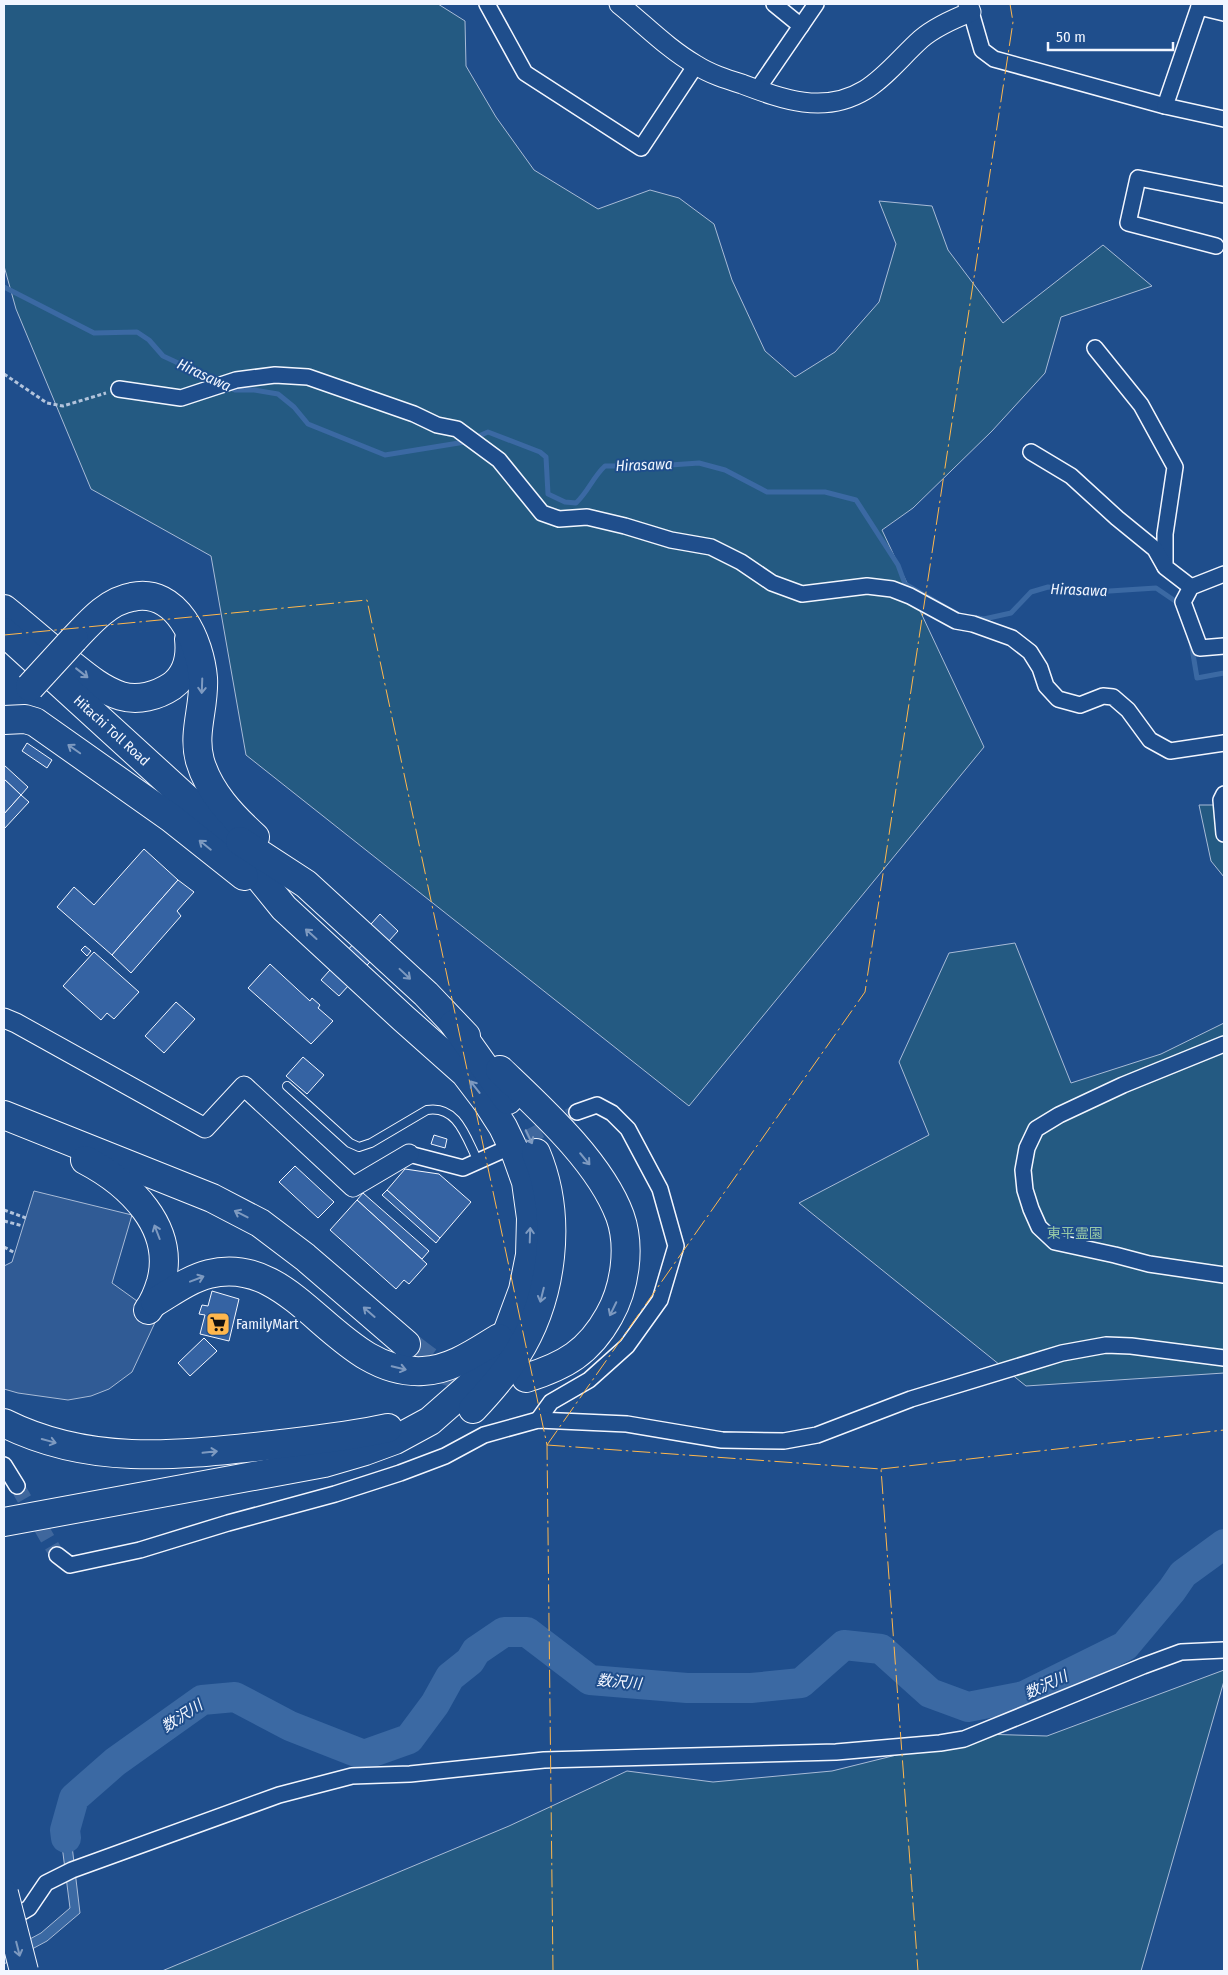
<svg xmlns="http://www.w3.org/2000/svg" width="1228" height="1975" font-family="'Fira Sans Condensed','Noto Sans JP',sans-serif">
  <rect width="100%" height="100%" fill="#1f4e8c"/>
  <g fill="#245a82" stroke="#a8bbd7">
    <polygon points="4,4 438,4 465,21 466,66 496,117 534,170 598,209 650,190 679,198 714,224 732,280 765,351 795,377 835,352 879,302 896,244 879,201 932,206 948,250 1003,323 1103,245 1152,286 1061,317 1045,373 992,431 913,508 882,530 984,747 689,1106 246,755 211,556 91,489 16,309 4,266"/>
    <polygon points="1199,805 1224,805 1224,877 1211,861"/>
    <polygon points="1015,943 1071,1083 1161,1054 1224,1023 1224,1373 1026,1386 799,1203 929,1135 899,1062 949,953"/>
    <polygon points="1224,1670 1224,1681 1141,1971 162,1971 509,1826 627,1771 713,1782 832,1771 981,1734 1047,1736"/>
  </g>
  <polygon fill="#305b95" stroke="#a8bbd7" points="34,1191 132,1215 112,1283 158,1316 132,1372 109,1389 91,1396 68,1400 18,1393 4,1389 4,1266 12,1262"/>
  <polygon fill="#3b69a3" stroke="#a8bbd7" points="69,1796 79,1800 70,1829 80,1913 47,1941 4,1964 4,1953 41,1933 70,1908 60,1830"/>
  <g fill="none" stroke-linecap="round" stroke-linejoin="round">
    <g stroke="#3b69a3" stroke-width="5">
      <polyline points="4,287 94,333 137,332 149,340 163,356 219,382"/>
      <path d="M227,386L235,390H254L278,394L294,407L308,424L385,455L465,442L488,432L540,452L546,457L548,494L565,502L576,503C588,492 593,477 605,466H656L699,463L725,470L767,492H825L856,500L898,565L905,584L959,615"/>
      <polyline points="973,617 984,619 1011,613 1031,592 1048,587 1072,591 1094,592 1156,588 1178,603 1179,605"/>
      <polyline points="1191,642 1197,678 1224,673"/>
    </g>
    <polyline stroke="#3b69a3" stroke-width="30" points="66,1838 65,1830 74,1798 115,1762 202,1700 235,1697 290,1726 364,1755 409,1739 435,1704 450,1677 470,1661 476,1651 504,1632 527,1632 590,1680 687,1688 751,1688 801,1683 844,1645 881,1649 930,1693 968,1707 1024,1696 1125,1646 1172,1590 1183,1574 1224,1544"/>
  </g>
  <g fill="#3563a3" stroke="#f2f6ff">
    <polygon points="27,743 52,760 47,768 22,751"/>
    <polygon points="4,765 28,787 21,795 4,779"/>
    <polygon points="4,779 21,795 4,814"/>
    <polygon points="21,795 29,802 4,829 4,814"/>
    <polygon points="144,849 178,880 112,955 57,907 74,887 94,905"/>
    <polygon points="178,880 194,892 177,911 181,916 131,973 112,955"/>
    <polygon points="380,914 398,931 339,996 321,980"/>
    <polygon points="85,946 91,951 87,956 81,950"/>
    <polygon points="94,952 139,992 114,1019 107,1013 101,1020 63,986"/>
    <polygon points="270,964 310,1001 312,998 320,1005 318,1008 333,1021 311,1044 248,988"/>
    <polygon points="176,1002 195,1019 164,1053 145,1036"/>
    <polygon points="303,1057 324,1075 307,1094 286,1076"/>
    <polygon points="434,1135 447,1139 445,1148 431,1144"/>
    <polygon points="295,1166 334,1202 318,1218 279,1182"/>
    <polygon points="405,1169 439,1174 471,1202 440,1238 387,1190"/>
    <polygon points="387,1190 440,1238 436,1243 382,1195"/>
    <polygon points="363,1193 429,1251 422,1259 357,1200"/>
    <polygon points="357,1200 427,1264 409,1284 404,1280 396,1289 330,1230"/>
    <polygon points="212,1291 239,1299 229,1341 200,1334 205,1315 199,1314 202,1305 208,1306"/>
    <polygon points="204,1338 217,1351 190,1376 178,1363"/>
  </g>
  <g fill="none" stroke-linecap="round" stroke-linejoin="round">
    <g stroke="#3f679d" stroke-width="15" stroke-dasharray="15 8" stroke-linecap="butt">
      <polyline points="507,1148 577,1112"/>
      <polyline points="17,1486 57,1555"/>
    </g>
    <path stroke="#3f679d" stroke-width="28" stroke-dasharray="28 14" stroke-linecap="butt" d="M406,1344C421,1355 437,1370 456,1374"/>
    <g stroke="#f2f6ff" stroke-width="10">
      <path id="service" d="M287,1086L350,1143L359,1147L371,1143L427,1110C458,1105 466,1138 478,1161"/>
    </g>
    <g stroke="#f2f6ff" stroke-width="18">
      <g id="minor">
        <polyline points="487,4 525,73 641,148 696,65"/>
        <polyline points="774,4 801,26"/>
        <polyline points="1199,7 1224,13"/>
        <polyline points="971,12 982,50 994,59 1165,106 1224,119"/>
        <polyline points="757,90 816,4"/>
        <polyline points="1165,106 1200,4"/>
        <polyline points="1216,246 1128,223 1138,178 1224,195"/>
        <polyline points="1095,348 1141,405 1175,467 1165,534 1165,567 1191,587"/>
        <polyline points="119,389 181,398 236,380 275,375 308,377 414,414 437,425 457,429 499,460 542,513 559,519 587,517 625,526 671,540 711,547 741,562 772,583 802,594 867,586 892,589 910,596 956,621 973,624 1012,638 1030,652 1040,668 1046,686 1058,699 1080,705 1103,696 1113,697 1128,710 1150,740 1170,751 1224,743"/>
        <polyline points="1031,452 1071,476 1117,518 1155,549 1164,565"/>
        <polyline points="1224,574 1191,587 1183,602 1200,648 1224,646"/>
        <polyline points="1224,794 1221,800 1224,834"/>
        <polyline points="1224,1044 1123,1085 1059,1115 1036,1129 1027,1148 1023,1170 1025,1190 1031,1209 1039,1227 1055,1242 1115,1255 1149,1264 1224,1275"/>
        <polyline points="409,1154 463,1168 501,1151"/>
        <polyline points="538,1420 551,1402 589,1380 627,1346 660,1300 676,1246 660,1189 628,1129 612,1113 597,1105 577,1112"/>
        <polyline points="4,1465 17,1486"/>
        <polyline points="57,1555 70,1565 140,1550 228,1523 335,1494 400,1473 445,1456 484,1435 538,1420 627,1424 722,1440 784,1441 817,1435 911,1399 1062,1353 1106,1345 1131,1346 1224,1358"/>
        <polyline points="5,1922 29,1908 46,1883 72,1870 279,1795 352,1776 410,1774 544,1760 836,1752 940,1743 964,1739 1143,1666 1181,1652 1224,1650"/>
      </g>
    </g>
    <g stroke="#f2f6ff" stroke-width="21">
      <g id="tertiary">
        <path d="M619,4C644,24 668,49 696,65C710,74 726,79 742,84C782,99 824,115 865,90C886,77 902,56 921,39C935,27 953,19 971,12L968,4"/>
        <polyline points="4,1018 16,1023 205,1128 244,1086 353,1187 409,1154"/>
      </g>
    </g>
    <g stroke="#f2f6ff" stroke-width="30">
      <g id="motorway">
        <path d="M4,609C24,625 43,642 63,658C81,672 99,689 121,696C138,701 157,696 172,686C187,675 191,657 189,639"/>
        <path id="s1" d="M4,632L220,829L284,908L403,1018L465,1073L487,1102L503,1127L516,1154L526,1182L531,1218L530,1255L523,1290L507,1333L496,1352L471,1385L430,1421L395,1440L365,1451L324,1463L4,1522"/>
        <path d="M74,639C90,622 108,601 132,597C177,587 200,642 203,678C205,706 192,733 200,761C209,792 232,816 255,837"/>
        <polyline points="4,720 25,719 35,722 171,818 244,876"/>
        <polyline points="240,841 306,884 426,994 466,1036"/>
        <polyline points="454,1024 508,1100"/>
        <path d="M500,1070C541,1109 600,1162 620,1216C631,1247 625,1288 609,1316C589,1352 565,1366 526,1378"/>
        <polyline points="4,1115 212,1198 260,1223 305,1257 406,1344"/>
        <path d="M85,1160C129,1183 176,1227 161,1282C158,1292 155,1301 148,1310"/>
        <path d="M155,1302C172,1292 189,1279 209,1274C296,1252 336,1376 423,1371C451,1370 476,1352 499,1338"/>
        <path d="M473,1409C489,1392 504,1375 516,1356C553,1298 563,1217 536,1153"/>
        <path d="M4,1423C88,1465 173,1456 264,1446C305,1441 347,1437 388,1428"/>
      </g>
    </g>
    <g stroke="#b3c4dc" stroke-width="3" stroke-dasharray="4 2.5" stroke-linecap="butt">
      <polyline points="4,374 47,403 63,406 106,393"/>
      <polyline points="4,1210 26,1218"/>
      <polyline points="4,1221 23,1226"/>
      <polyline points="4,1247 15,1253"/>
    </g>
    <use href="#service" stroke="#1f4e8c" stroke-width="8"/>
    <use href="#minor" stroke="#1f4e8c" stroke-width="15"/>
    <use href="#tertiary" stroke="#1f4e8c" stroke-width="19"/>
    <use href="#motorway" stroke="#1f4e8c" stroke-width="28"/>
    <g stroke="#f2f6ff" stroke-width="30" stroke-linecap="butt">
      <g id="motorway-bridge">
        <polyline points="30,687 74,639"/>
        <polyline points="4,1893 24,1971"/>
      </g>
    </g>
    <use href="#motorway-bridge" stroke="#1f4e8c" stroke-width="28"/>
    <g stroke="#ffb74d" stroke-width="1" stroke-dasharray="18 4 2.5 4" stroke-linecap="butt">
      <polyline points="4,635 367,600 547,1445 553,1971"/>
      <polyline points="547,1445 865,992 1013,22 1010,4"/>
      <polyline points="547,1445 881,1469 918,1971"/>
      <polyline points="881,1469 1224,1430"/>
    </g>
  </g>
  <defs><path id="oneway-shaft" d="M-6 0H5M1.5-3L5.5 0L1.5 3" fill="none" stroke-width="1.6" stroke-linecap="round" stroke-linejoin="round" transform="scale(1.25)"/></defs>
  <g stroke="#7e9ac0">
    <use href="#oneway-shaft" transform="translate(82 673) rotate(38)"/>
    <use href="#oneway-shaft" transform="translate(202 686) rotate(92)"/>
    <use href="#oneway-shaft" transform="translate(74 749) rotate(-145)"/>
    <use href="#oneway-shaft" transform="translate(205 845) rotate(-141)"/>
    <use href="#oneway-shaft" transform="translate(311 934) rotate(-138)"/>
    <use href="#oneway-shaft" transform="translate(405 974) rotate(43)"/>
    <use href="#oneway-shaft" transform="translate(475 1087) rotate(-128)"/>
    <use href="#oneway-shaft" transform="translate(529 1137) rotate(65)"/>
    <use href="#oneway-shaft" transform="translate(585 1159) rotate(50)"/>
    <use href="#oneway-shaft" transform="translate(241 1214) rotate(-153)"/>
    <use href="#oneway-shaft" transform="translate(157 1232) rotate(-111)"/>
    <use href="#oneway-shaft" transform="translate(530 1235) rotate(-88)"/>
    <use href="#oneway-shaft" transform="translate(197 1279) rotate(-21)"/>
    <use href="#oneway-shaft" transform="translate(542 1295) rotate(104)"/>
    <use href="#oneway-shaft" transform="translate(613 1309) rotate(116)"/>
    <use href="#oneway-shaft" transform="translate(369 1312) rotate(-139)"/>
    <use href="#oneway-shaft" transform="translate(399 1368) rotate(13)"/>
    <use href="#oneway-shaft" transform="translate(49 1441) rotate(15)"/>
    <use href="#oneway-shaft" transform="translate(210 1452) rotate(-6)"/>
    <use href="#oneway-shaft" transform="translate(18 1949) rotate(76)"/>
  </g>
  <defs>
    <g id="supermarket-square" transform="scale(1.25)"><rect x="-9" y="-9" width="18" height="18" rx="4" fill="#ffb74d" stroke="#1f4e8c"/><path d="M-6-5.5h2.5l.6 2H6L4.5 2H-2.5L-4.4-4H-6ZM-1.5 3.2a1.3 1.3 0 1 0 .1 0ZM3 3.2a1.3 1.3 0 1 0 .1 0Z" fill="#111"/></g>
  </defs>
  <g fill-rule="evenodd">
    <use href="#supermarket-square" x="218" y="1324"/>
  </g>
  <g text-anchor="middle" dominant-baseline="central" stroke-width="4" stroke-linejoin="round" paint-order="stroke">
    <g font-size="14" fill="#f2f6ff" stroke="#1f4e8c">
      <text stroke="none"><textPath href="#s1" startOffset="146">Hitachi Toll Road</textPath></text>
    </g>
    <g font-size="14" fill="#97c8a6" stroke="#1f4e8c">
      <text x="1075" y="1233">東平霊園</text>
    </g>
    <g font-size="14" fill="#f2f6ff" stroke="#1f4e8c" text-anchor="start">
      <text x="236" y="1324">FamilyMart</text>
    </g>
    <g font-size="15" font-style="italic" fill="#f2f6ff" stroke="#1f4e8c">
      <text transform="translate(204 375) rotate(25)">Hirasawa</text>
      <text transform="translate(644 465) rotate(-2)">Hirasawa</text>
      <text transform="translate(1079 590) rotate(2)">Hirasawa</text>
      <text transform="translate(619 1682) rotate(5)">数沢川</text>
      <text transform="translate(1046 1685) rotate(-25)">数沢川</text>
      <text transform="translate(182 1716) rotate(-33)">数沢川</text>
    </g>
  </g>
  <rect width="1228" height="1975" fill="none" stroke="#f2f6ff" stroke-width="10"/>
  <path d="M1048 42v8h125v-8" fill="none" stroke="#f2f6ff" stroke-width="2.5"/>
  <text x="1056" y="42" font-size="15" fill="#f2f6ff" stroke="#1f4e8c" stroke-width="4" paint-order="stroke">50 m</text>
</svg>
